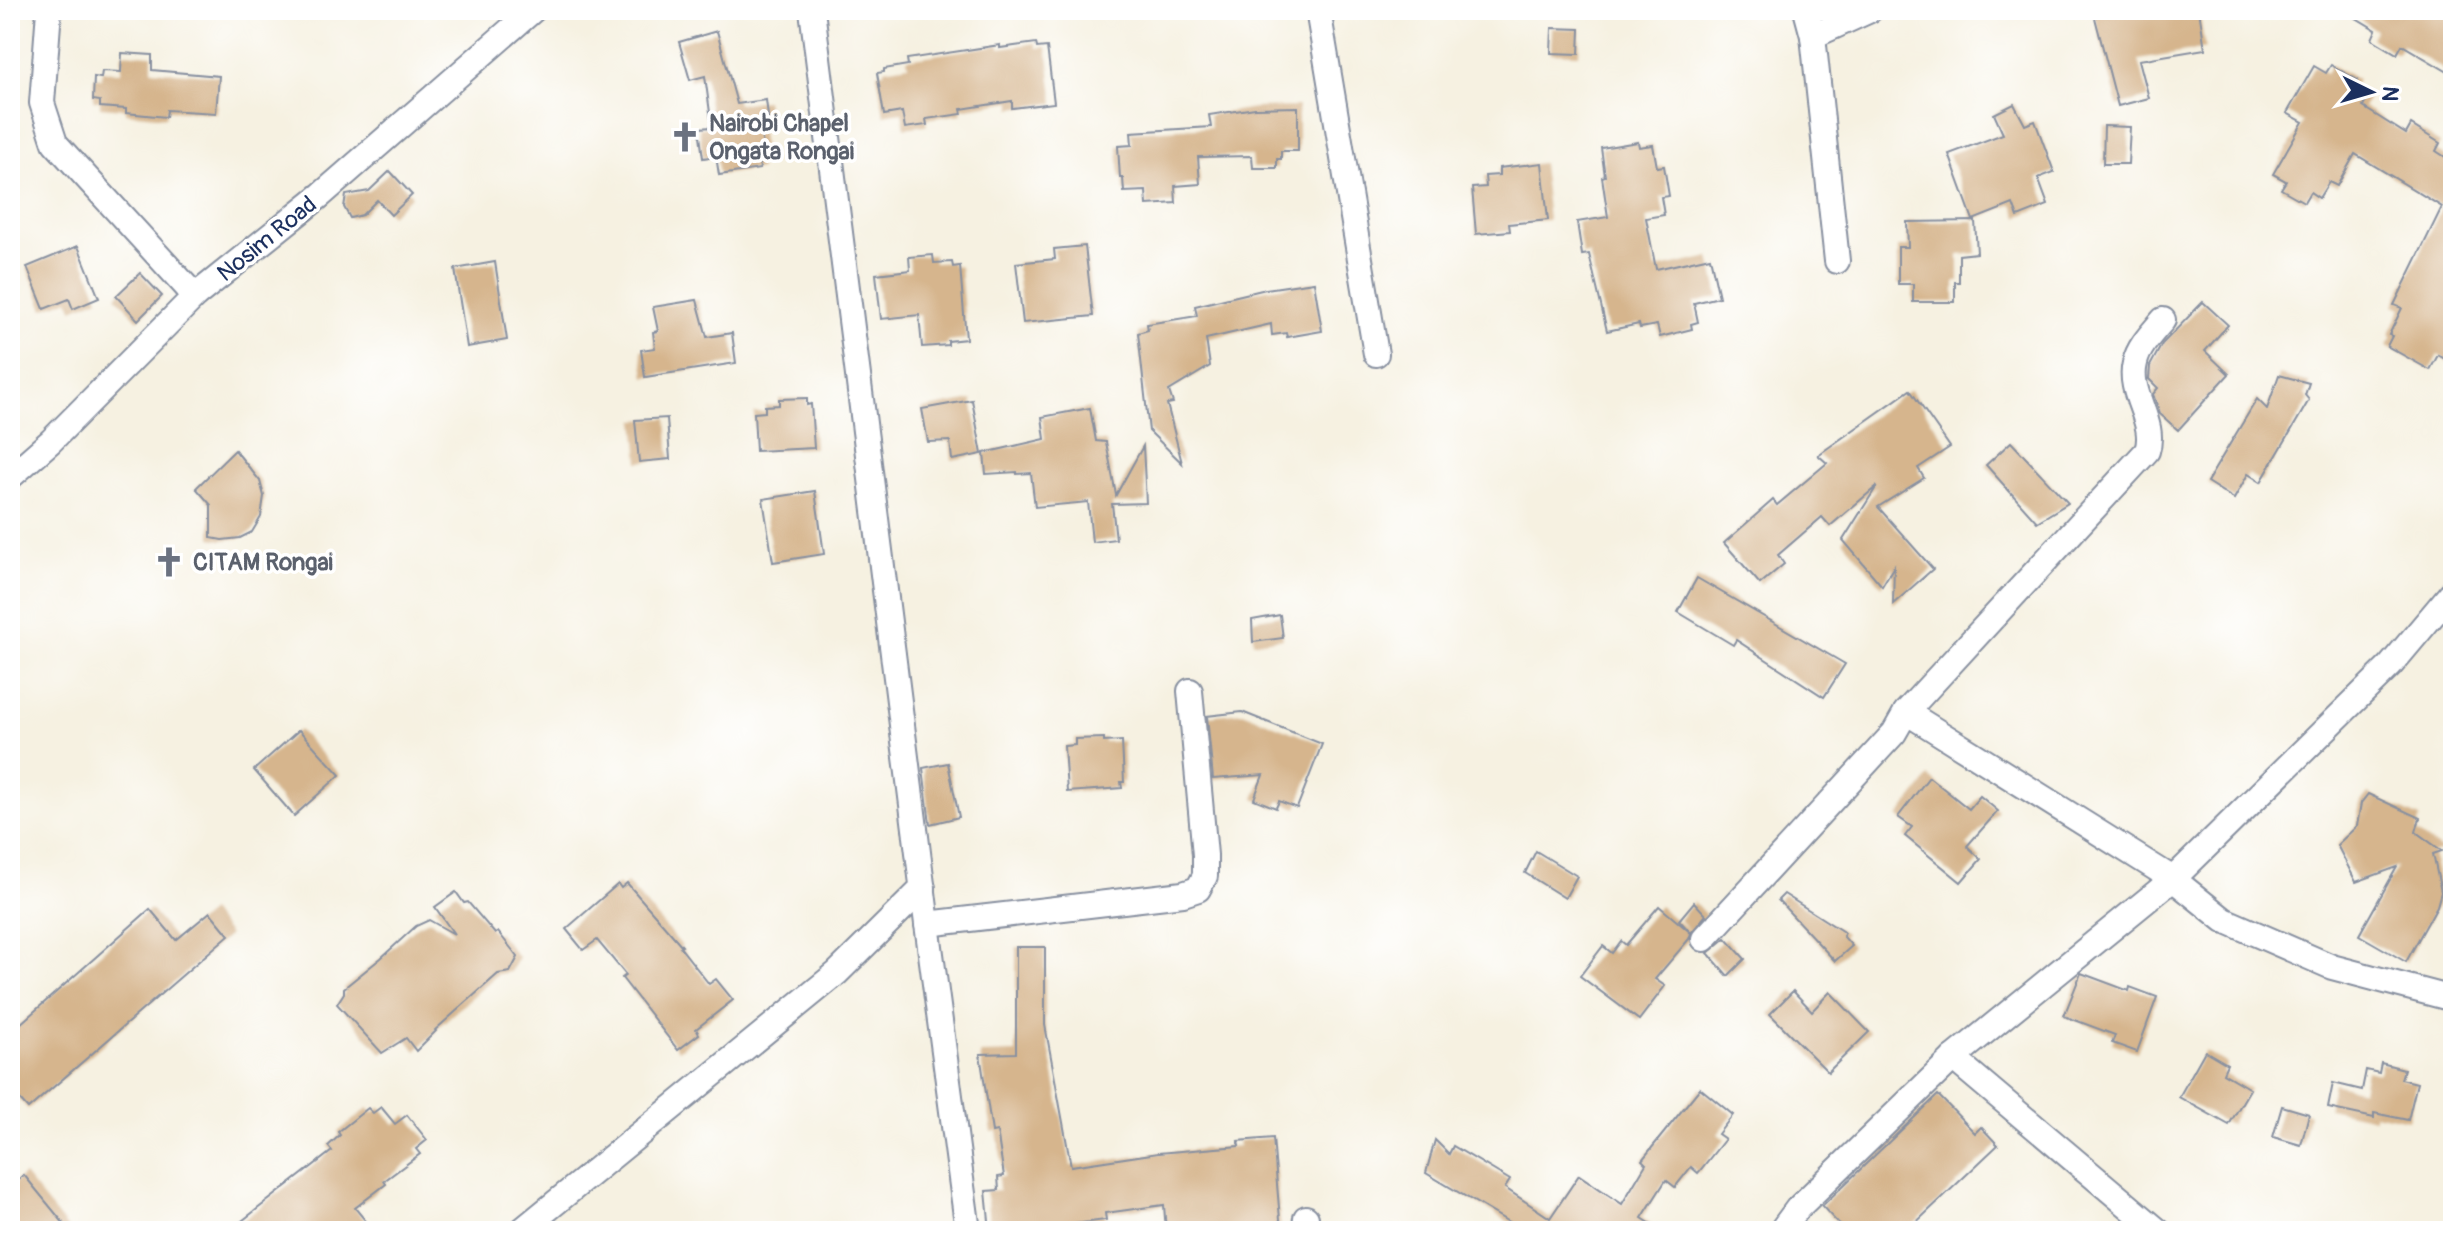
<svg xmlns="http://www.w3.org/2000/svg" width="2463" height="1241" font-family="Pangolin,sans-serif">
  <rect width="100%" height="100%" fill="#fff"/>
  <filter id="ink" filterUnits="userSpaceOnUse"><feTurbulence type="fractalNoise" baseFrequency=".0125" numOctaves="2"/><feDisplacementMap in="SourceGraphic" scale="16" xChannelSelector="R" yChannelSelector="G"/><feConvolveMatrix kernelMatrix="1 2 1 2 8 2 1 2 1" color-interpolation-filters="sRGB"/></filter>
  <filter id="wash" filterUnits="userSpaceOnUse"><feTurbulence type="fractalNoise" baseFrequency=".006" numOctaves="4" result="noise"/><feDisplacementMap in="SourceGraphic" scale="32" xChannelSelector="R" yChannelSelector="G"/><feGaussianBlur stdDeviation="1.8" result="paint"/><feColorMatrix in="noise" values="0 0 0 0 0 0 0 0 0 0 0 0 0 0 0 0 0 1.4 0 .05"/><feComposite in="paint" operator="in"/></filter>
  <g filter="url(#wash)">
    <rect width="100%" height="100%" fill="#f6f1e1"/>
    <g id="blocks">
      <g fill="#d6b58d">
        <polygon points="2093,10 2199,10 2205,49 2139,60 2149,98 2118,106"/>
        <polygon points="2343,10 2438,10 2453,18 2453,75 2402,45 2397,54 2372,39 2376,30"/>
        <polygon points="1552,28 1580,29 1579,54 1551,53"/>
        <polygon points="717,31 737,104 766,100 769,124 760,125 763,147 757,148 760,169 719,175 716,156 703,158 699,128 712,127 705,76 690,80 679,42"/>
        <polygon points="1036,43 1037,48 1047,47 1054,103 1012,108 1012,101 961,109 962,114 926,119 927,125 905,128 902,112 884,115 877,73 884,72 884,69 908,65 907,59 1000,45 1000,48"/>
        <polygon points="122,53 152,55 152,70 219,76 216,113 167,110 166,117 126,113 126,109 100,107 100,101 93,100 94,77 101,78 102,71 121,72"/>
        <polygon points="2331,65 2358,80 2353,88 2368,97 2363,107 2406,134 2411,125 2440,143 2436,151 2453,162 2453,364 2438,355 2430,370 2387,346 2392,336 2389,335 2402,308 2394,305 2442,207 2355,154 2337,186 2329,182 2319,198 2310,192 2304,202 2281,189 2286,181 2273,174 2303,122 2287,113 2314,66 2326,73"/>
        <polygon points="2014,104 2025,125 2035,121 2054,172 2038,178 2048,205 2018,217 2013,204 1973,220 1949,154 2003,134 1994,114"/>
        <polygon points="1298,107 1298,151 1281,151 1281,159 1277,159 1277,168 1253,168 1252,156 1198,157 1200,184 1175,186 1176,203 1147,205 1146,191 1124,192 1123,178 1120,178 1118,146 1132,145 1131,132 1211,127 1209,115 1255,108"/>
        <polygon points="2104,126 2130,127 2128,164 2103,164"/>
        <polygon points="1638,142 1639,147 1653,145 1657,167 1664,166 1669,196 1661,197 1664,215 1646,218 1656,269 1710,257 1719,297 1694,303 1698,322 1691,324 1692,329 1660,337 1657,325 1640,328 1639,324 1607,331 1589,254 1582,255 1577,222 1608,217 1602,177 1605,176 1601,148"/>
        <polygon points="1542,163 1548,220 1509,224 1510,231 1476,234 1472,188 1486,187 1485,176 1499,175 1499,168"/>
        <polygon points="390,171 412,195 391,215 377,200 362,215 350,218 344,207 346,195 369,191"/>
        <polygon points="1975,221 1977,253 1959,255 1959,282 1955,282 1955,302 1913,302 1913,284 1898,284 1898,247 1908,247 1907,222"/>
        <polygon points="78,246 99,298 73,309 69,299 44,309 27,267"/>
        <polygon points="1085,246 1093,316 1023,323 1016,263 1055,259 1054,249"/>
        <polygon points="933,255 934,263 952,262 953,267 960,266 966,339 948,341 948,345 922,347 919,315 881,319 876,274 910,270 909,257"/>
        <polygon points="495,262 507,340 467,347 455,269"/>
        <polygon points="140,273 162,296 138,320 116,296"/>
        <polygon points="1314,282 1322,331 1287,337 1286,333 1272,335 1271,324 1206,339 1210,366 1169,391 1173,403 1167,404 1182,463 1149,431 1138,333 1148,330 1147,324 1197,316 1195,306 1266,289"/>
        <polygon points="697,300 707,337 732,333 736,363 645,377 641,350 655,348 653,332 658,331 653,307"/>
        <polygon points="2203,302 2228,325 2205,351 2229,374 2178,430 2160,414 2153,394 2158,388 2149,379 2150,366 2162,344"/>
        <polygon points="2279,375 2309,383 2305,395 2309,400 2261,482 2248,474 2234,499 2207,482 2257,399 2267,409"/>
        <polygon points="1910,390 1950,447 1918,468 1924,478 1878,507 1933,569 1893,604 1894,566 1882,586 1843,540 1877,486 1830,526 1822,517 1778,555 1784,564 1760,584 1724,543 1773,500 1777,505 1827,463 1818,455"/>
        <polygon points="807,398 807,405 811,404 814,448 756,451 754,413 765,412 765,406 779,405 779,399"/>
        <polygon points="972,400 982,454 952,460 950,441 928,442 922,409"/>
        <polygon points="1090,408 1096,441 1106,442 1116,495 1143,446 1146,503 1112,504 1116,539 1092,542 1088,502 1035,507 1031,473 1017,474 1017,472 986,474 984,453 1045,439 1042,417"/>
        <polygon points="667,418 670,459 639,462 635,420"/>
        <polygon points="2011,442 2068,503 2037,522 1986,465"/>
        <polygon points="235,450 260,481 264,496 261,517 252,532 240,538 222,540 211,538 211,505 196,488"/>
        <polygon points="815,491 824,554 773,562 763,499"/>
        <polygon points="1697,578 1845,664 1824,697 1736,640 1733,645 1678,612"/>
        <polygon points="1280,615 1283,638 1253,642 1252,620"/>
        <polygon points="1242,712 1322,744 1297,808 1279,801 1276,808 1254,799 1263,775 1213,779 1207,716"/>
        <polygon points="299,730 340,775 294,816 254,770"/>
        <polygon points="1104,738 1104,742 1122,741 1124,782 1121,782 1122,788 1067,792 1064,746 1075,745 1075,739"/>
        <polygon points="948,763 959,817 930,824 923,768"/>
        <polygon points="1929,777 1969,809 1980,796 1998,811 1967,846 1981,859 1961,882 1905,836 1912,827 1898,817"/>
        <polygon points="2368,794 2420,818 2416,832 2442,851 2433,854 2441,892 2437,906 2406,962 2359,935 2397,867 2356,882 2337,845 2357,826 2361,803"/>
        <polygon points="1536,851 1577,876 1565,898 1525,873"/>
        <polygon points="627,883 682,946 680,947 709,984 716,979 733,1000 696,1029 699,1034 678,1050 622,978 626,975 597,940 583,950 566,929 618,884 621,888"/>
        <polygon points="456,892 464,903 468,902 495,934 498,932 518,957 510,972 498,974 435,1030 436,1031 416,1051 406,1038 382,1053 337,1004 344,993 344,988 381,958 416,926 429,920 454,934 435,907"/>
        <polygon points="1784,894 1845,933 1843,936 1852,946 1835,961 1778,900"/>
        <polygon points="1694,902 1706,915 1691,933 1679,920"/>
        <polygon points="1659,906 1691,933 1689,939 1655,979 1665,986 1639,1020 1580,976 1603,946 1612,953 1621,941 1626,945"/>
        <polygon points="150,909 176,940 210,912 229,935 28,1109 10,1089 10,1033"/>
        <polygon points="1726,938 1745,959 1728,976 1708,953"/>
        <polygon points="1016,947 1045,947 1045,1025 1071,1166 1158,1153 1239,1146 1238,1141 1273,1138 1281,1231 1166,1231 1164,1205 1105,1213 1106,1220 1035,1229 1035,1231 990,1231 986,1191 999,1190 998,1177 1004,1176 997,1131 992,1132 980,1054 1016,1053"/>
        <polygon points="2081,973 2129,991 2130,987 2157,997 2137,1052 2112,1043 2115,1035 2064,1016"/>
        <polygon points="1793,991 1812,1011 1830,992 1869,1032 1828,1072 1770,1014"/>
        <polygon points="2205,1051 2227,1064 2223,1073 2250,1089 2229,1125 2179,1097"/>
        <polygon points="2381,1063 2404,1069 2401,1079 2417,1083 2408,1120 2374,1113 2374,1118 2328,1108 2333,1083 2362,1090 2366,1070 2379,1073"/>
        <polygon points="1700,1088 1733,1115 1718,1134 1725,1139 1698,1173 1691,1167 1675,1187 1666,1180 1642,1218 1662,1231 1524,1231 1426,1173 1435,1140 1449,1154 1453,1146 1510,1180 1505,1188 1550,1218 1579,1175 1622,1204 1646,1164 1642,1160"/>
        <polygon points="1938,1095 1975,1133 1981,1127 1998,1145 1907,1231 1845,1231 1822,1206"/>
        <polygon points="2282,1106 2309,1114 2301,1145 2273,1137"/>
        <polygon points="381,1107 395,1124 407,1115 427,1140 416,1149 420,1154 384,1181 386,1184 355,1208 374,1231 229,1231 332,1151 328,1146 340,1135 338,1132 368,1108 373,1113"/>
        <polygon points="24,1175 70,1231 10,1231 10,1186"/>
      </g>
    </g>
  </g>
  <g filter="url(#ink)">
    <use href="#blocks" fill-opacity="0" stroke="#8890a0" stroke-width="2"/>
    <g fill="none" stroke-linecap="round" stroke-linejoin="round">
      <g stroke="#8890a0" stroke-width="28">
        <g id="minor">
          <polyline points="49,10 42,103 55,143 195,296"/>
          <polyline points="812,10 927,924 968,1231"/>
          <polyline points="1318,10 1376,354"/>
          <polyline points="1806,10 1813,36 1837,261"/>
          <polyline points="1813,36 1870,10"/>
          <polyline points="10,477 51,441 195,296 321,195 533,10"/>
          <path d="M1906,712L2147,451C2157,421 2127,394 2135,363C2138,347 2153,332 2163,320"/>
          <polyline points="927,924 1183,894 1198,889 1205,876 1205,855 1190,691"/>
          <polyline points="1704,939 1894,733 1906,712 2173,879 2224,920 2332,967 2453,999"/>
          <polyline points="1953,1058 2158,1231"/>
          <polyline points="521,1231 837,973 923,888"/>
          <polyline points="1304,1231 1306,1218"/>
          <polyline points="1781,1231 1798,1208 1953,1058 2173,879 2390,666 2453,591"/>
        </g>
      </g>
      <use href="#minor" stroke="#fff" stroke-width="24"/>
    </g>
  </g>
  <defs>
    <g id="church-bare" transform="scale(2.4)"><path d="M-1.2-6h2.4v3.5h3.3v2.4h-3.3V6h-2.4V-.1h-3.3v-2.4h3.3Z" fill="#6b7280" stroke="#fff" stroke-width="2.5" paint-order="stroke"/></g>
  </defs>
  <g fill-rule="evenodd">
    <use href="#church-bare" x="685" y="137"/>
    <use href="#church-bare" x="169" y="562"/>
  </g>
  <g text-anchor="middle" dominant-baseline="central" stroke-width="7" stroke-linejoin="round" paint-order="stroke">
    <g font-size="24" font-weight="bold" fill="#5b616d" stroke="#fff" text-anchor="start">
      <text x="709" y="123">Nairobi Chapel<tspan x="709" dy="28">Ongata Rongai</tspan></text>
      <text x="193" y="562">CITAM Rongai</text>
    </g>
    <g font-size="24" fill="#1b2f5e" stroke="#fff">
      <text transform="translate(267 239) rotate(-39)">Nosim Road</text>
    </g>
  </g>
  <rect width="2463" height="1241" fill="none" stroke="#fff" stroke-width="40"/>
  <g transform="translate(2371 92) rotate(95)" stroke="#ffffff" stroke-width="6" paint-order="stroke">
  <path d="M0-6L14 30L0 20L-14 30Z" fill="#1b2f5e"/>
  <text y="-12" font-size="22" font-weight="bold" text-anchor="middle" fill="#1b2f5e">N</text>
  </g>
</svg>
